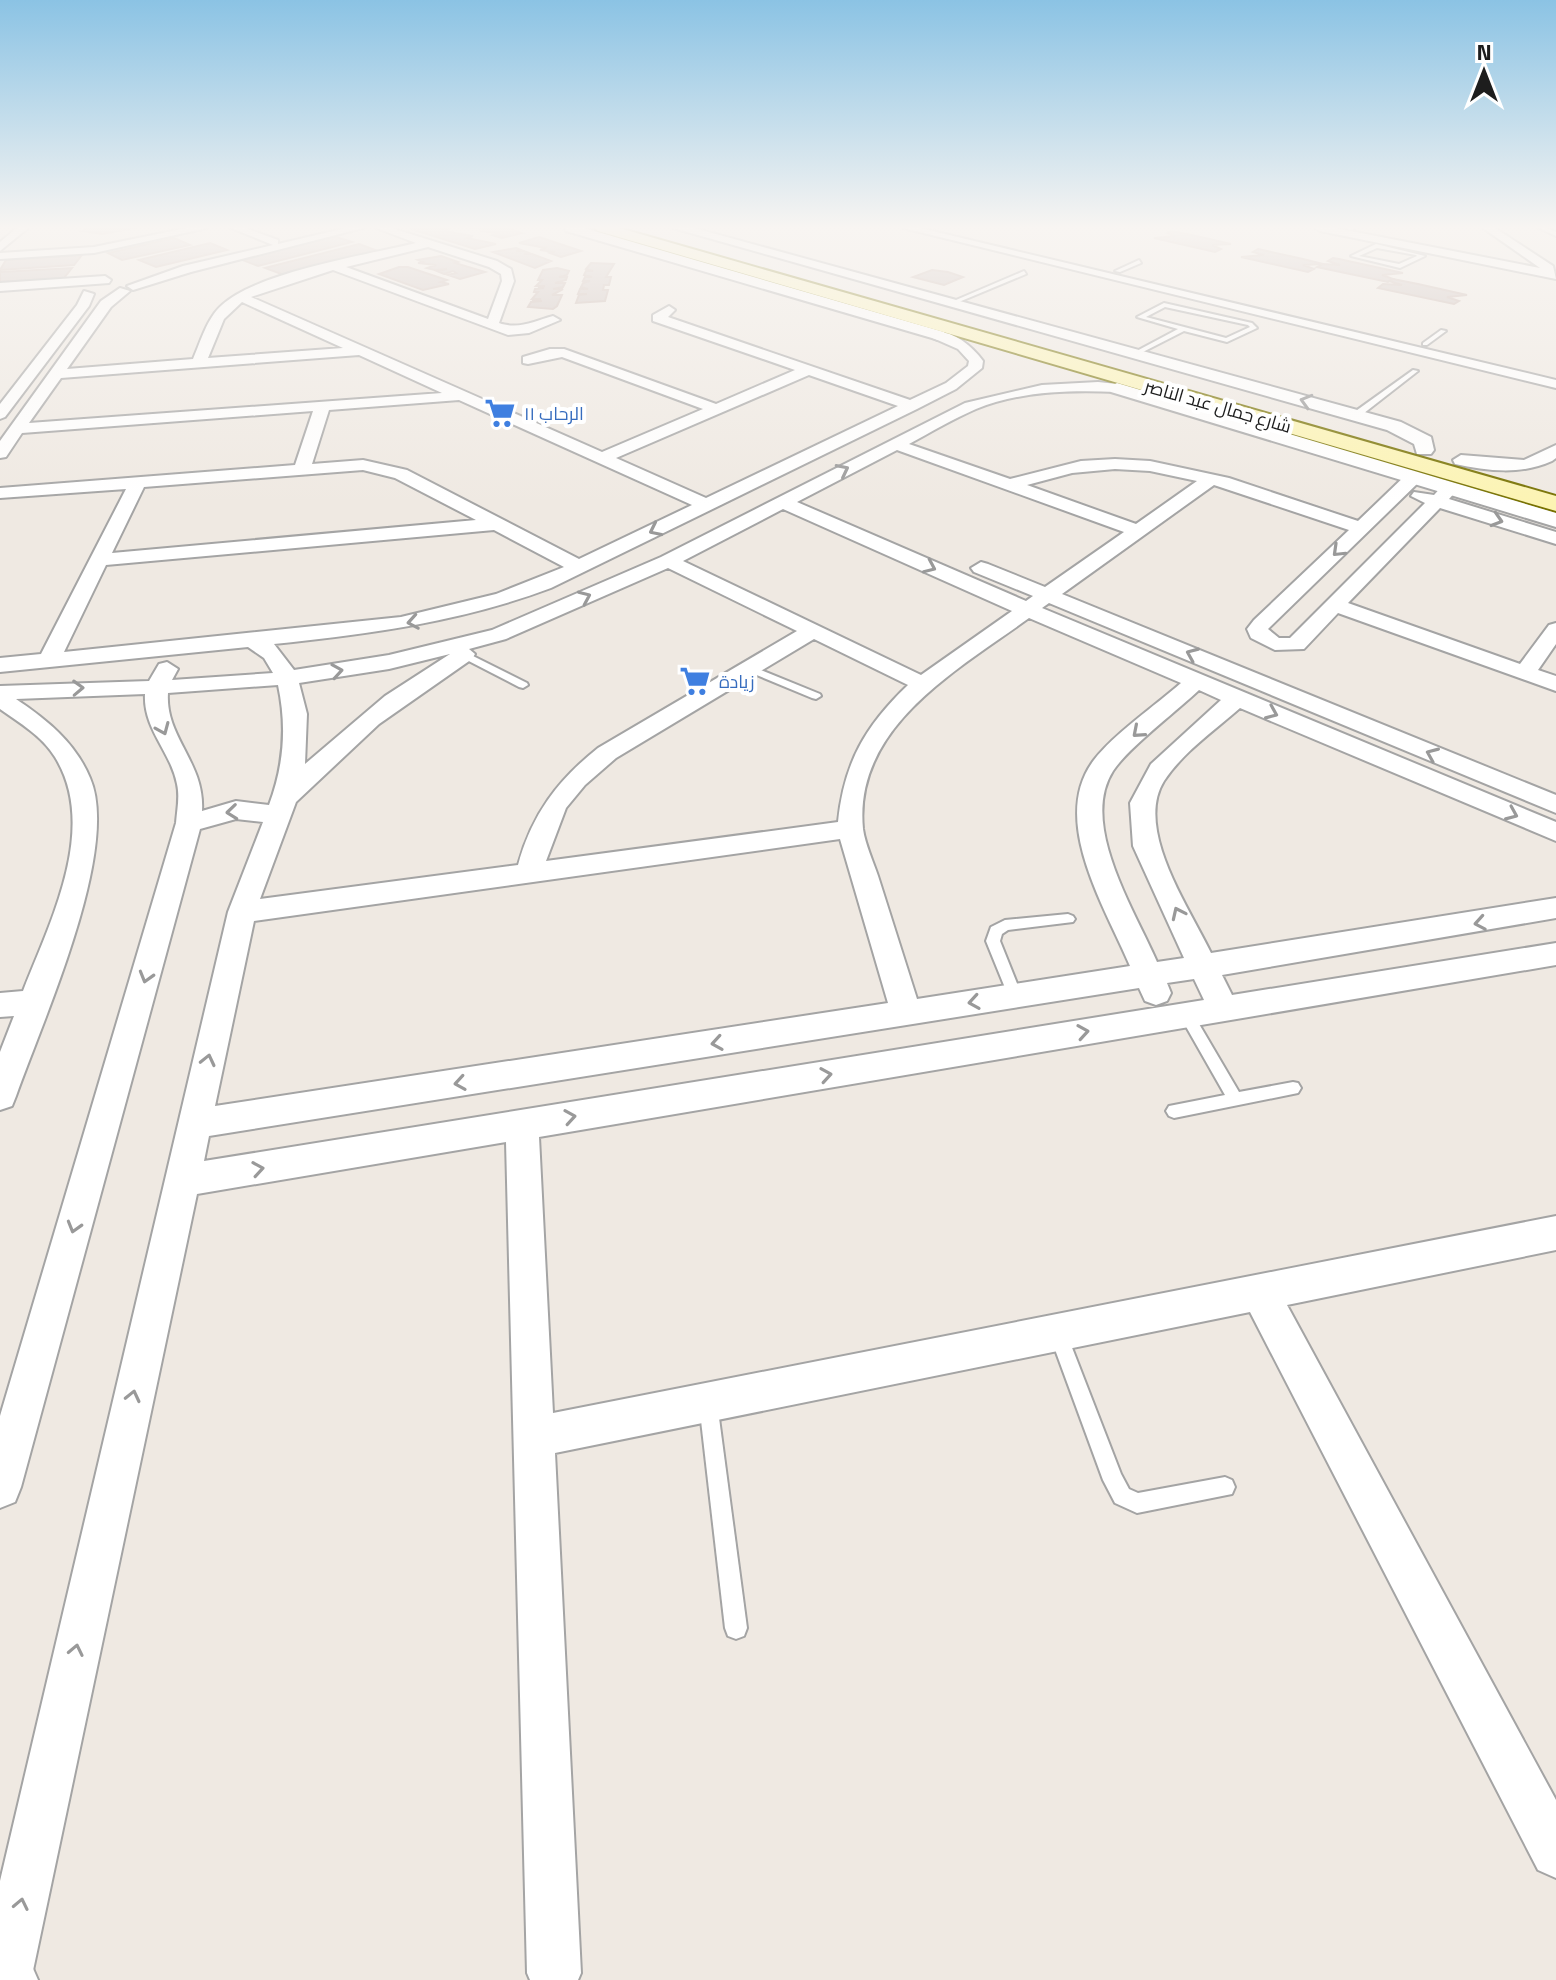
<svg xmlns="http://www.w3.org/2000/svg" width="1556" height="1980" font-family="'Titillium Web',Cairo,sans-serif">
  <rect width="100%" height="100%" fill="#efe9e2"/>
  <g fill="#c7bab6" stroke="#c1aca4" stroke-width="2">
    <polygon points="87,228 86,228 135,228 102,234 82,231"/>
    <polygon points="439,228 445,228 450,229 445,230 449,232 473,236 467,238 496,244 475,249 411,229"/>
    <polygon points="472,228 507,228 522,233 502,238 492,235 497,233 482,231 485,229"/>
    <polygon points="1171,231 1192,235 1231,244 1212,245 1221,249 1215,252 1154,238 1176,236 1167,233"/>
    <polygon points="333,236 352,242 258,266 240,259"/>
    <polygon points="539,237 581,251 561,257 550,253 555,252 540,250 546,248 519,243"/>
    <polygon points="174,238 190,245 122,260 108,253"/>
    <polygon points="210,243 227,250 156,267 139,260"/>
    <polygon points="359,244 378,251 284,275 265,268"/>
    <polygon points="516,248 521,250 516,251 524,251 529,253 524,254 532,254 551,261 535,268 493,252"/>
    <polygon points="1258,249 1303,259 1323,264 1303,265 1314,269 1308,272 1241,257 1264,255 1253,252"/>
    <polygon points="82,255 74,265 0,270 6,260"/>
    <polygon points="441,256 458,262 455,263 485,272 460,279 448,275 456,273 453,271 444,274 437,271 447,269 435,270 427,268 436,265 418,263 423,262 418,260"/>
    <polygon points="1333,258 1339,259 1403,273 1382,275 1393,279 1388,282 1317,267 1323,264 1340,265 1328,261"/>
    <polygon points="591,263 614,264 606,277 611,277 609,285 604,285 603,290 608,290 605,301 576,303 579,295 587,294 578,294 580,289 588,289 581,287 583,283 590,281 583,281 585,277 592,277 584,275 586,271 593,271 586,269"/>
    <polygon points="399,267 408,267 447,280 441,282 449,284 423,290 379,274"/>
    <polygon points="72,268 64,278 0,282 0,272"/>
    <polygon points="557,268 569,271 567,275 559,277 567,277 566,280 555,283 565,283 563,287 553,289 563,289 552,295 562,295 557,306 553,309 528,307 531,302 542,301 532,301 541,299 532,299 538,292 534,292 535,289 544,288 538,287 545,286 536,286 542,280 538,280 543,270"/>
    <polygon points="932,270 948,272 963,277 944,285 913,277"/>
    <polygon points="1393,279 1418,284 1467,295 1447,297 1459,301 1454,304 1378,288 1383,284 1402,285 1389,281"/>
  </g>
  <g fill="none" stroke-linecap="round" stroke-linejoin="round">
    <g stroke="#a4a4a4" stroke-width="4">
      <g id="service">
        <polygon points="1347,228 1354,228 1349,231"/>
        <polygon points="1539,228 1546,228 1556,232 1556,236"/>
        <path d="M1376,244L1425,256L1400,268L1351,256ZM1377,248L1416,255L1417,256L1399,264L1359,256Z"/>
        <polygon points="1139,260 1141,263 1120,272 1115,271"/>
        <polygon points="1024,271 1026,274 954,304 949,303"/>
        <path d="M1164,303L1252,323L1257,328L1227,342L1184,331L1137,355H1133V353L1178,329L1137,317ZM1165,307L1248,325L1250,327L1226,338L1146,317Z"/>
        <polygon points="1441,330 1446,331 1427,345 1423,345 1423,343"/>
        <polygon points="1413,370 1418,371 1359,417 1353,417 1353,413"/>
        <polygon points="463,651 527,683 528,685 523,688 519,687 459,656 459,652"/>
        <polygon points="751,666 820,694 821,696 816,699 812,698 747,671 747,667"/>
        <polygon points="1068,914 1073,916 1075,919 1073,922 1008,930 1002,934 1000,941 1022,996 1020,1000 1010,1000 986,941 991,927 1005,920"/>
        <polygon points="1187,1010 1192,1012 1239,1092 1293,1082 1298,1083 1301,1088 1298,1093 1174,1118 1169,1116 1166,1111 1169,1106 1225,1095 1180,1016 1182,1012"/>
        <polygon points="1058,1324 1064,1327 1121,1474 1129,1489 1138,1493 1225,1477 1232,1480 1235,1487 1232,1494 1137,1513 1115,1503 1103,1480 1049,1333 1052,1327"/>
        <polygon points="708,1394 715,1396 717,1403 747,1628 744,1636 736,1639 728,1636 725,1628 699,1403 701,1396"/>
      </g>
    </g>
    <g stroke="#a4a4a4" stroke-width="4">
      <g id="minor">
        <polygon points="17,228 28,228 0,251 0,242"/>
        <polygon points="187,228 207,228 94,253 0,259 0,253 94,247"/>
        <polygon points="231,228 245,228 278,240 278,244 346,228 363,228 191,272 133,290 127,286 183,266 273,245"/>
        <path d="M376,228H391L497,261L511,269L514,281L499,323C519,330 534,321 553,316L560,320L529,333L508,335L333,270L251,297L602,452L703,409L562,357L528,364L523,363V357L550,349H564L716,404L795,370L653,321V315L669,306L675,310L668,317L910,400L946,383L968,366L969,361L958,349L933,338V332C953,330 972,346 983,361L982,368L956,389L917,409L551,588C460,622 369,634 274,644L294,670L389,655L492,630L661,557L965,403L1042,385L1098,382L1117,384L1124,388L1117,392C1070,390 1020,391 976,409C953,419 931,432 909,444L1010,479L1081,461L1115,459L1150,461L1229,478L1358,521L1408,473H1420L1423,477L1420,481L1268,629L1279,638H1290L1425,503L1411,496L1414,492L1434,495L1444,484H1456L1459,488L1449,499L1556,532V544L1440,508L1348,603L1520,664L1549,625L1556,623V644L1538,670L1556,676V691L1338,613L1304,649L1275,650L1251,638L1247,629L1254,620L1349,530L1214,485L1062,594L1556,795V813L1049,603L1042,608L1556,822V841L1240,708C1214,731 1183,752 1164,781C1134,829 1190,909 1211,953L1556,898V918L1222,975L1232,995L1556,943V965L539,1137L553,1413L1556,1216V1250L1287,1305L1556,1800V1878L1538,1870L1250,1312L555,1453L581,1973L578,1980H530L527,1973L506,1142L197,1194L31,1980H0V1881L228,912L263,822L236,819L200,829L21,1487L15,1502L0,1508V1416L176,823C177,810 180,797 177,784C171,752 143,729 145,694L16,699C47,720 75,742 90,778C121,849 42,1022 16,1096L12,1106L0,1110V1052L14,1016L0,1017V993L23,991C50,922 99,828 55,757C42,736 20,723 0,709V686L149,681L159,664L167,662L178,669L172,680L273,673L264,658L248,647L0,672V658L41,654L126,489L0,498V488L295,465L313,411L22,433L6,457L0,458V441L101,301L120,288L130,291L111,307L67,369L193,359C201,341 207,318 222,305C258,272 366,255 416,243ZM428,247L489,267L501,274L502,281L488,319L346,267ZM242,302L343,348L208,358L224,319ZM359,355L442,393L29,423L61,378ZM809,375L898,406L706,498L616,458ZM459,400L692,505L579,559L407,470L363,460L312,464L329,410ZM897,450L1124,532L1045,587L988,564L981,562L971,568L974,572L1033,596L1026,601L797,502ZM1115,469L1150,471L1197,481L1136,524L1027,485L1072,473ZM363,470L395,478L476,520L112,553L144,487ZM783,509L1012,611L921,675L683,561ZM494,530L564,567L496,594L401,617L64,652L106,565ZM668,568L797,631L598,748C558,780 532,814 518,865L260,899L296,802L379,724L472,659L475,654L469,649L506,639ZM1029,618L1181,683C1156,705 1114,734 1094,760C1049,819 1105,907 1130,966L917,999C904,958 891,917 878,876C873,861 865,844 863,829C853,726 959,669 1029,618ZM814,639L908,685C865,726 844,763 838,822L546,861L566,808L585,785L616,758ZM450,654L385,696L305,764L307,714L299,683L389,669ZM278,685C287,727 284,765 269,805L236,801L202,811C205,762 165,738 168,693ZM1199,690L1221,700L1151,764L1130,803L1133,846L1184,958L1157,962C1135,911 1079,824 1113,771C1127,749 1178,710 1199,690ZM840,839L888,1003L215,1106L254,921ZM1194,979L1204,1000L204,1161L209,1136L1139,988L1145,1001L1156,1005L1167,1001L1171,993L1167,983Z"/>
        <polygon points="903,228 920,228 1556,380 1556,388"/>
        <polygon points="1315,228 1335,228 1540,268 1483,228 1495,228 1553,266 1556,279 1320,231"/>
        <polygon points="105,276 111,280 109,283 0,291 0,283"/>
        <polygon points="84,291 94,294 89,306 5,417 0,419 0,404 77,305"/>
        <path d="M1556,445V458L1552,461C1522,475 1487,471 1455,464L1453,460L1461,455L1524,460Z"/>
      </g>
    </g>
    <g stroke="#a4a4a4" stroke-width="4">
      <g id="tertiary">
        <polygon points="565,228 584,228 944,332 946,335 938,340 932,338 566,231"/>
        <polygon points="673,228 694,228 1401,422 1431,437 1434,450 1431,454 1417,454 1414,444 1387,430"/>
        <polygon points="1117,383 1556,513 1556,527 1111,392 1108,388"/>
        <polygon points="4,1945 27,1955 38,1980 0,1980 0,1947"/>
      </g>
    </g>
    <g stroke="#777101" stroke-width="4">
      <polygon id="secondary" points="595,228 619,228 1556,496 1556,511 598,231"/>
    </g>
    <use href="#service" fill="#fff" fill-rule="evenodd"/>
    <use href="#minor" fill="#fff" fill-rule="evenodd"/>
    <use href="#tertiary" fill="#fff" fill-rule="evenodd"/>
    <use href="#secondary" fill="#fcf4b3" fill-rule="evenodd"/>
  </g>
  <defs><path id="oneway-chevron" d="M-2-3.5L2.5 0L-2 3.5" fill="none" stroke-width="1.6" stroke-linecap="round" stroke-linejoin="round" transform="scale(2)"/></defs>
  <g stroke="#999">
    <use href="#oneway-chevron" transform="translate(1306 401) rotate(-164)"/>
    <use href="#oneway-chevron" transform="translate(843 470) rotate(-27)"/>
    <use href="#oneway-chevron" transform="translate(1497 520) rotate(17)"/>
    <use href="#oneway-chevron" transform="translate(655 530) rotate(154)"/>
    <use href="#oneway-chevron" transform="translate(1338 551) rotate(136)"/>
    <use href="#oneway-chevron" transform="translate(930 567) rotate(24)"/>
    <use href="#oneway-chevron" transform="translate(585 597) rotate(-24)"/>
    <use href="#oneway-chevron" transform="translate(413 622) rotate(170)"/>
    <use href="#oneway-chevron" transform="translate(1192 654) rotate(-157)"/>
    <use href="#oneway-chevron" transform="translate(337 671) rotate(-9)"/>
    <use href="#oneway-chevron" transform="translate(78 688) rotate(-2)"/>
    <use href="#oneway-chevron" transform="translate(1272 713) rotate(23)"/>
    <use href="#oneway-chevron" transform="translate(163 729) rotate(67)"/>
    <use href="#oneway-chevron" transform="translate(1138 732) rotate(139)"/>
    <use href="#oneway-chevron" transform="translate(1432 754) rotate(-157)"/>
    <use href="#oneway-chevron" transform="translate(232 812) rotate(174)"/>
    <use href="#oneway-chevron" transform="translate(1512 814) rotate(23)"/>
    <use href="#oneway-chevron" transform="translate(1178 913) rotate(-115)"/>
    <use href="#oneway-chevron" transform="translate(1480 923) rotate(170)"/>
    <use href="#oneway-chevron" transform="translate(146 977) rotate(106)"/>
    <use href="#oneway-chevron" transform="translate(974 1002) rotate(171)"/>
    <use href="#oneway-chevron" transform="translate(1083 1032) rotate(-9)"/>
    <use href="#oneway-chevron" transform="translate(717 1043) rotate(171)"/>
    <use href="#oneway-chevron" transform="translate(208 1060) rotate(-77)"/>
    <use href="#oneway-chevron" transform="translate(826 1075) rotate(-9)"/>
    <use href="#oneway-chevron" transform="translate(460 1083) rotate(171)"/>
    <use href="#oneway-chevron" transform="translate(570 1117) rotate(-9)"/>
    <use href="#oneway-chevron" transform="translate(258 1169) rotate(-9)"/>
    <use href="#oneway-chevron" transform="translate(74 1227) rotate(106)"/>
    <use href="#oneway-chevron" transform="translate(133 1396) rotate(-77)"/>
    <use href="#oneway-chevron" transform="translate(76 1650) rotate(-78)"/>
    <use href="#oneway-chevron" transform="translate(21 1904) rotate(-78)"/>
  </g>
  <linearGradient id="sky" x2="0" y2="1"><stop stop-color="#8bc3e4"/><stop offset="0.45" stop-color="#f8f5f2"/><stop offset="1" stop-color="#f8f5f2" stop-opacity="0"/></linearGradient>
  <rect width="1556" height="505" fill="url(#sky)"/>
  <defs>
    <g id="supermarket-bare" transform="scale(2.4)"><path d="M-6-5.5h2.5l.6 2H6L4.5 2H-2.5L-4.4-4H-6ZM-1.5 3.2a1.3 1.3 0 1 0 .1 0ZM3 3.2a1.3 1.3 0 1 0 .1 0Z" fill="#3f7fe0" stroke="#fff" stroke-width="2.5" paint-order="stroke"/></g>
  </defs>
  <g fill-rule="evenodd">
    <use href="#supermarket-bare" x="500" y="413"/>
    <use href="#supermarket-bare" x="695" y="681"/>
  </g>
  <g text-anchor="middle" dominant-baseline="central" stroke-width="8" stroke-linejoin="round" paint-order="stroke">
    <g font-size="18" fill="#1d1d1d" stroke="#fff">
      <text transform="translate(1218 406) rotate(16)">شارع جمال عبد الناصر</text>
    </g>
    <g font-size="18" fill="#366cbe" stroke="#fff" text-anchor="start">
      <text x="524" y="413">الرحاب ١١</text>
      <text x="719" y="681">زيادة</text>
    </g>
  </g>
  <g transform="translate(1484 72)" stroke="#ffffff" stroke-width="6" paint-order="stroke">
  <path d="M0-6L14 30L0 20L-14 30Z" fill="#1d1d1d"/>
  <text y="-12" font-size="22" font-weight="bold" text-anchor="middle" fill="#1d1d1d">N</text>
  </g>
</svg>
